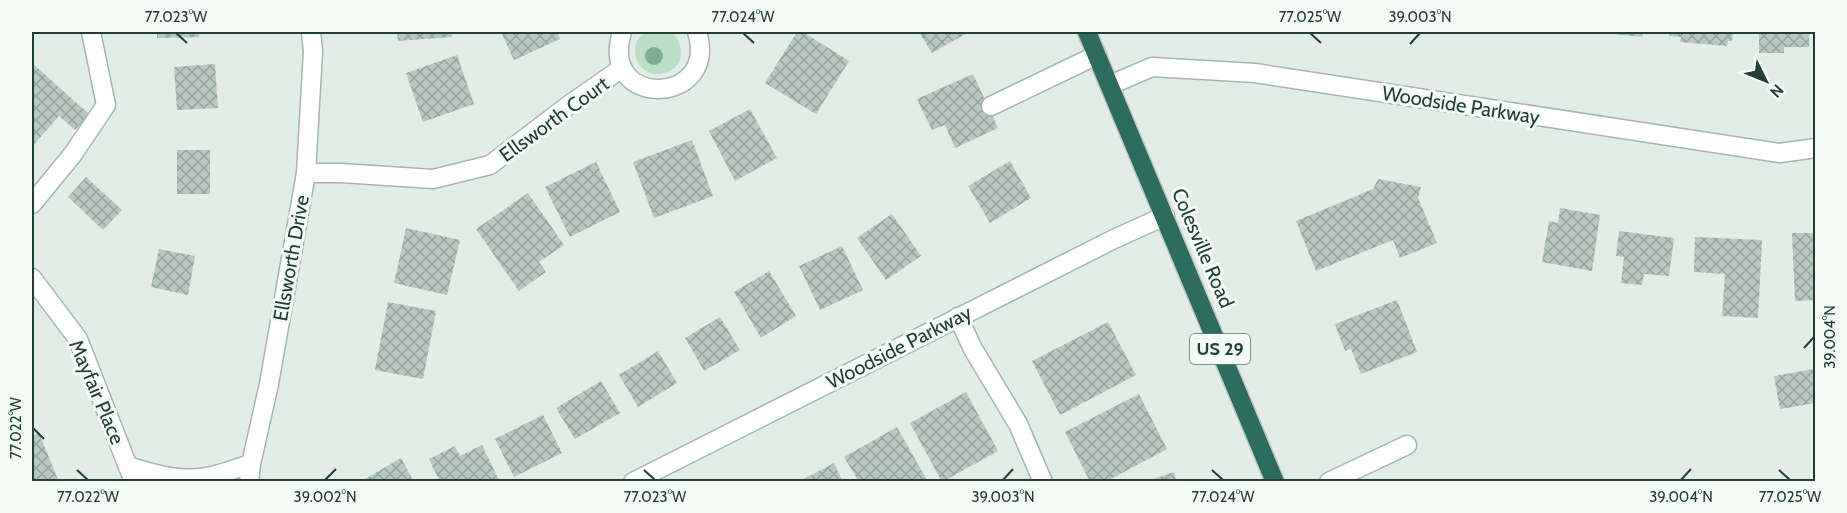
<svg xmlns="http://www.w3.org/2000/svg" width="1847" height="513" font-family="Cabin,sans-serif">
  <defs>
    <pattern id="building-cross-hatch" width="8" height="8" patternUnits="userSpaceOnUse" patternTransform="scale(1.5)"><rect width="8" height="8" fill="#b8c8c1"/><path d="M0 0l8 8M0 8l8-8" fill="none" stroke="#95a49e"/></pattern>
  </defs>
  <rect width="100%" height="100%" fill="#e3ede8"/>
  <path fill="#bbdfc4" d="M648,32H671C683,41 686,63 670,71C653,80 634,68 635,49C636,40 640,35 648,32Z"/>
  <g fill="url(#building-cross-hatch)">
    <polygon points="157,32 199,32 199,37 157,38"/>
    <polygon points="397,32 452,32 452,37 398,41"/>
    <polygon points="501,32 557,32 560,39 514,60"/>
    <polygon points="797,32 803,32 849,61 816,114 765,83"/>
    <polygon points="919,32 969,32 932,53"/>
    <polygon points="1604,32 1643,32 1642,37 1604,33"/>
    <polygon points="1670,32 1733,32 1732,41 1728,41 1727,46 1680,42 1681,37 1669,36"/>
    <polygon points="1759,32 1809,32 1809,47 1784,47 1784,53 1759,53"/>
    <polygon points="457,55 474,104 423,122 406,73"/>
    <polygon points="32,63 89,114 75,130 59,116 32,147"/>
    <polygon points="215,64 218,108 177,110 174,67"/>
    <polygon points="973,74 998,128 955,148 945,125 932,130 917,99"/>
    <polygon points="750,109 777,158 735,181 709,131"/>
    <polygon points="692,140 713,196 654,218 633,162"/>
    <rect x="177" y="150" width="33" height="44"/>
    <polygon points="1010,161 1031,198 990,223 968,186"/>
    <polygon points="596,162 620,212 570,237 545,187"/>
    <polygon points="86,177 122,210 103,230 68,197"/>
    <polygon points="1378,179 1421,187 1418,198 1437,243 1400,258 1393,240 1316,271 1296,221 1373,189"/>
    <polygon points="528,193 564,245 539,262 546,272 519,291 476,229"/>
    <polygon points="1560,208 1600,215 1592,271 1542,262 1549,221 1558,223"/>
    <polygon points="892,214 921,256 886,280 857,238"/>
    <polygon points="406,228 460,240 447,295 394,283"/>
    <polygon points="1619,231 1674,238 1669,276 1644,274 1642,285 1621,283 1624,257 1616,256"/>
    <polygon points="1792,233 1816,233 1816,300 1795,301"/>
    <polygon points="1695,237 1762,240 1758,318 1722,316 1725,274 1694,272"/>
    <polygon points="842,246 863,290 820,310 799,266"/>
    <polygon points="159,249 195,256 188,295 151,287"/>
    <polygon points="769,271 796,316 761,338 734,292"/>
    <polygon points="1397,300 1417,352 1361,374 1351,349 1345,351 1335,324"/>
    <polygon points="388,302 436,311 423,379 375,370"/>
    <polygon points="720,317 740,350 704,371 685,338"/>
    <polygon points="1108,322 1136,375 1060,415 1032,361"/>
    <polygon points="658,351 677,383 638,407 619,375"/>
    <polygon points="1814,369 1816,403 1780,409 1774,376"/>
    <polygon points="601,381 620,413 575,439 556,408"/>
    <polygon points="966,392 998,451 942,482 910,423"/>
    <polygon points="1139,394 1167,449 1105,482 1090,482 1065,432"/>
    <polygon points="543,415 562,453 514,477 495,439"/>
    <polygon points="897,427 928,482 859,482 844,457"/>
    <polygon points="39,433 59,482 32,482 32,436"/>
    <polygon points="482,445 500,482 440,482 429,459 455,446 460,456"/>
    <polygon points="401,458 414,482 367,482 365,479"/>
    <polygon points="834,463 843,482 798,482"/>
    <polygon points="1174,472 1177,482 1147,482 1147,481"/>
  </g>
  <g fill="none" stroke-linecap="round" stroke-linejoin="round">
    <g stroke="#a5b5af" stroke-width="21">
      <g id="minor">
        <path d="M622,32C598,110 720,106 697,32"/>
        <polyline points="1110,85 1152,67 1255,73 1780,153 1816,148"/>
        <polyline points="991,106 1097,55"/>
        <polyline points="306,173 341,173 433,179 490,165 569,105 622,68"/>
        <polyline points="32,204 73,154 106,105 91,32"/>
        <polyline points="32,278 78,339 134,482"/>
        <polyline points="958,317 973,349 1018,424 1043,482"/>
        <path d="M128,466C154,474 179,482 206,477C221,475 236,468 251,464"/>
        <polyline points="249,482 251,464 269,384 306,173 313,51 311,32"/>
        <polyline points="633,482 1114,239 1165,216"/>
        <polyline points="1329,482 1407,445"/>
      </g>
    </g>
    <g stroke="#c1c9c7" stroke-width="21">
      <polyline id="highway" points="1087,32 1275,482"/>
    </g>
    <use href="#minor" stroke="#fff" stroke-width="18"/>
    <use href="#highway" stroke="#2d6d5d" stroke-width="18"/>
  </g>
  <circle fill="#7ead8f" cx="654" cy="56" r="9"/>
  <path fill="none" stroke="#223f36" stroke-width="2" d="M176,33L187,43M743,33L754,43M1310,33L1321,43M1410,44L1420,33M1804,348L1814,337M33,428L44,439M77,470L88,480M644,470L655,480M1212,470L1223,480M1779,470L1790,480M325,480L336,469M1003,480L1013,469M1681,480L1691,469"/>
  <g text-anchor="middle" dominant-baseline="central" stroke-width="6" stroke-linejoin="round" paint-order="stroke">
    <rect fill="#f4faf6" stroke="#617770" stroke-width="1.5" x="1190" y="334" width="60" height="30" rx="4.5"/>
    <g font-size="18" font-weight="bold" fill="#223f36">
      <text x="1220" y="349">US 29</text>
    </g>
    <g font-size="20" fill="#223f36" stroke="#f4faf6">
      <text transform="translate(1461 105) rotate(9)">Woodside Parkway</text>
      <text transform="translate(554 119) rotate(-36)">Ellsworth Court</text>
      <text transform="translate(1203 248) rotate(67)">Colesville Road</text>
      <text transform="translate(291 258) rotate(-80)">Ellsworth Drive</text>
      <text transform="translate(899 347) rotate(-27)">Woodside Parkway</text>
      <text transform="translate(97 392) rotate(67)">Mayfair Place</text>
    </g>
  </g>
  <rect width="1847" height="513" fill="none" stroke="#f4faf6" stroke-width="66"/>
  <g transform="translate(1766 81) rotate(133)" stroke="#f4faf6" stroke-width="4.5" paint-order="stroke">
  <path d="M0-4.5L10 22L0 15L-10 22Z" fill="#223f36"/>
  <text y="-9" font-size="16" font-weight="bold" text-anchor="middle" fill="#223f36">N</text>
  </g>
  <rect x="33" y="33" width="1781" height="447" fill="none" stroke="#223f36" stroke-width="2"/>
  <g font-size="15" text-anchor="middle" fill="#223f36">
    <text x="176" y="22">77.023°W</text>
    <text x="743" y="22">77.024°W</text>
    <text x="1310" y="22">77.025°W</text>
    <text x="1420" y="22">39.003°N</text>
    <text transform="translate(1830 337) rotate(-90)" y="5">39.004°N</text>
    <text transform="translate(16 428) rotate(-90)" y="5">77.022°W</text>
    <text x="88" y="502">77.022°W</text>
    <text x="325" y="502">39.002°N</text>
    <text x="655" y="502">77.023°W</text>
    <text x="1003" y="502">39.003°N</text>
    <text x="1223" y="502">77.024°W</text>
    <text x="1681" y="502">39.004°N</text>
    <text x="1790" y="502">77.025°W</text>
  </g>
</svg>
